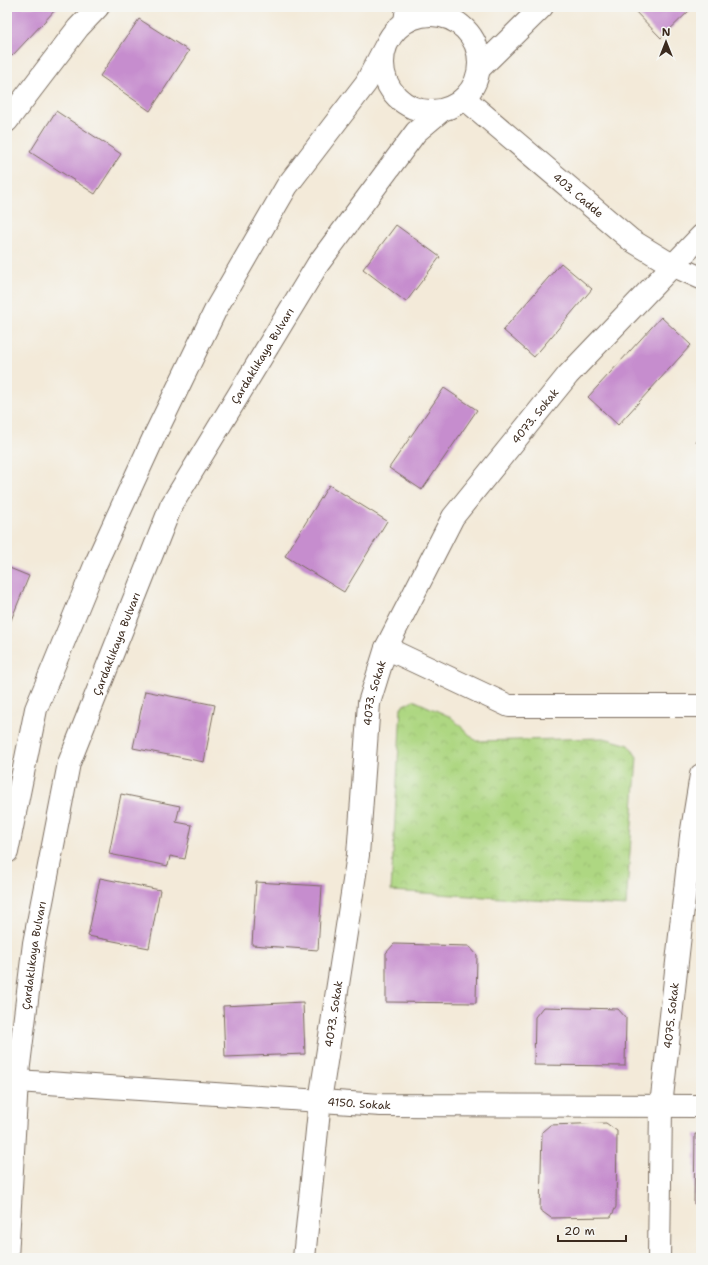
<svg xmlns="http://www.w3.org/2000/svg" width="708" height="1265" font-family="'Shantell Sans',sans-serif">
  <defs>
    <pattern id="park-crowns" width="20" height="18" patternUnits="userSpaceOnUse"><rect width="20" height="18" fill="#aed782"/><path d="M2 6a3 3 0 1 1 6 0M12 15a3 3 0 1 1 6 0" fill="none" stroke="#97b970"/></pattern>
  </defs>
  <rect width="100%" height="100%" fill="#f6f6f2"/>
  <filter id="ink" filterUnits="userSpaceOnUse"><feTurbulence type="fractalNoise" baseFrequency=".025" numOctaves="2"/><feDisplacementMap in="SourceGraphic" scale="8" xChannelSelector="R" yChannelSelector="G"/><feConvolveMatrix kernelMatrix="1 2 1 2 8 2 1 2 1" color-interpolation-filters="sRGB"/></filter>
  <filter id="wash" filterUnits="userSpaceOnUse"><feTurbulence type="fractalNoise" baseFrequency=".012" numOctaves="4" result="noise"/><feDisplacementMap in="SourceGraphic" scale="16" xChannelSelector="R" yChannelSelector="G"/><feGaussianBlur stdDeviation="0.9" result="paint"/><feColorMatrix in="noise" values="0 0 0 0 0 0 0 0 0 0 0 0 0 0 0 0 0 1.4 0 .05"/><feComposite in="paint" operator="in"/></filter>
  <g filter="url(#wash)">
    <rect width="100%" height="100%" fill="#f3ead9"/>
    <polygon fill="url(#park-crowns)" stroke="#748050" points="413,700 451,717 476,741 604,738 629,745 637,757 626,906 391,891 401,707"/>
    <g id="blocks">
      <g fill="#c68dce">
        <polygon points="7,7 58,7 12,56 7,52"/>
        <polygon points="631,7 693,7 661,38"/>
        <polygon points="139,19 189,51 150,111 100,76"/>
        <polygon points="56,111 121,154 95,194 30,152"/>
        <polygon points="396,225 440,257 406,302 363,269"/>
        <polygon points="561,263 592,289 534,357 503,330"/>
        <polygon points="661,317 691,345 618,425 588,397"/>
        <polygon points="444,388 477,410 422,490 389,468"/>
        <polygon points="701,431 701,443 696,442"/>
        <polygon points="329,485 387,521 344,592 285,556"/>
        <polygon points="7,567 29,576 7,630"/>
        <polygon points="145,691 215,705 204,762 133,748"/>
        <polygon points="121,794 180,806 176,822 192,825 185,859 170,856 168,866 109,854"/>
        <polygon points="100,878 160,890 149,948 88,936"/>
        <polygon points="256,882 322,886 318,950 252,945"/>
        <polygon points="394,944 469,946 477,955 476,1003 386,1002 386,953"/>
        <polygon points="303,1002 305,1054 225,1057 223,1006"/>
        <polygon points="543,1007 618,1009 626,1018 625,1066 534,1065 535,1017"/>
        <polygon points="606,1123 617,1131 616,1207 611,1217 551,1218 540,1210 542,1132 550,1125"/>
        <polygon points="695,1134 701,1134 701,1204 694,1204"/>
      </g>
    </g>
  </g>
  <g filter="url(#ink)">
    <use href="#blocks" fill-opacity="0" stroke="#7b6d5f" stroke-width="1"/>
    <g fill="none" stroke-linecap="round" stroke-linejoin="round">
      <g stroke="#7b6d5f" stroke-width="24">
        <g id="street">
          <polyline points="405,22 407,7"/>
          <polyline points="7,121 78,28 98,7"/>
          <polyline points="386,648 509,706 701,706"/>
          <path id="s1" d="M17,1081L381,1105L701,1106"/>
          <path id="s2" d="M304,1258L320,1101L358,855L369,703L386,648L453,517L568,375L701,236"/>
          <path id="s3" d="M659,1258L661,1106L691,836L701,775"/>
        </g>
      </g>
      <g stroke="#7b6d5f" stroke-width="24">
        <g id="secondary">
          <circle cx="431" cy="63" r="48"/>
          <polyline points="479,69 542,7"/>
          <path id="s4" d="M464,98L631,240L672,265L701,278"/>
          <polyline points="7,852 36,709 96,563 153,439 217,307 287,186 366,83 385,47"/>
          <path id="s5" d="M7,1258L17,1081L34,943L69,763L171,506L318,264L416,132L441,111"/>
        </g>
      </g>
      <use href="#street" stroke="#fff" stroke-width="22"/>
      <use href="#secondary" stroke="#fff" stroke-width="22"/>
    </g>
  </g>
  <g text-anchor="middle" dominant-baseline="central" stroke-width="4" stroke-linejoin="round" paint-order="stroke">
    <g font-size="11" fill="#3b2a1e" stroke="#f6f6f2">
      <text stroke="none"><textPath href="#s4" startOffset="150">403. Cadde</textPath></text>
      <text stroke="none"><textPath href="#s5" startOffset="952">Çardaklıkaya Bulvarı</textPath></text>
      <text stroke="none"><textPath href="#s2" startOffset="894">4073. Sokak</textPath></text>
      <text stroke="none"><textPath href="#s5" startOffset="628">Çardaklıkaya Bulvarı</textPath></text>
      <text stroke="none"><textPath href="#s2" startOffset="570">4073. Sokak</textPath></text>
      <text stroke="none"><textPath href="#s5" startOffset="304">Çardaklıkaya Bulvarı</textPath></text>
      <text stroke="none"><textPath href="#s2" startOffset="246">4073. Sokak</textPath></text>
      <text stroke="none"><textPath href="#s3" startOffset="243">4075. Sokak</textPath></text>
      <text stroke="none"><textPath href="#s1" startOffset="343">4150. Sokak</textPath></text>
    </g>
  </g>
  <rect width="708" height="1265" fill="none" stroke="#f6f6f2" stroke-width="24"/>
  <g transform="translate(666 42)" stroke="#f6f6f2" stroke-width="3" paint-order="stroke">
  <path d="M0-3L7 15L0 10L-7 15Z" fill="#3b2a1e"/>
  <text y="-6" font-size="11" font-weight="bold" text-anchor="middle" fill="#3b2a1e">N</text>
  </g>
  <path d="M558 1235v6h68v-6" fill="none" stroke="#3b2a1e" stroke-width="2"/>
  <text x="564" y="1235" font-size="12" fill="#3b2a1e" stroke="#f6f6f2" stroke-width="3" paint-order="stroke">20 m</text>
</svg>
